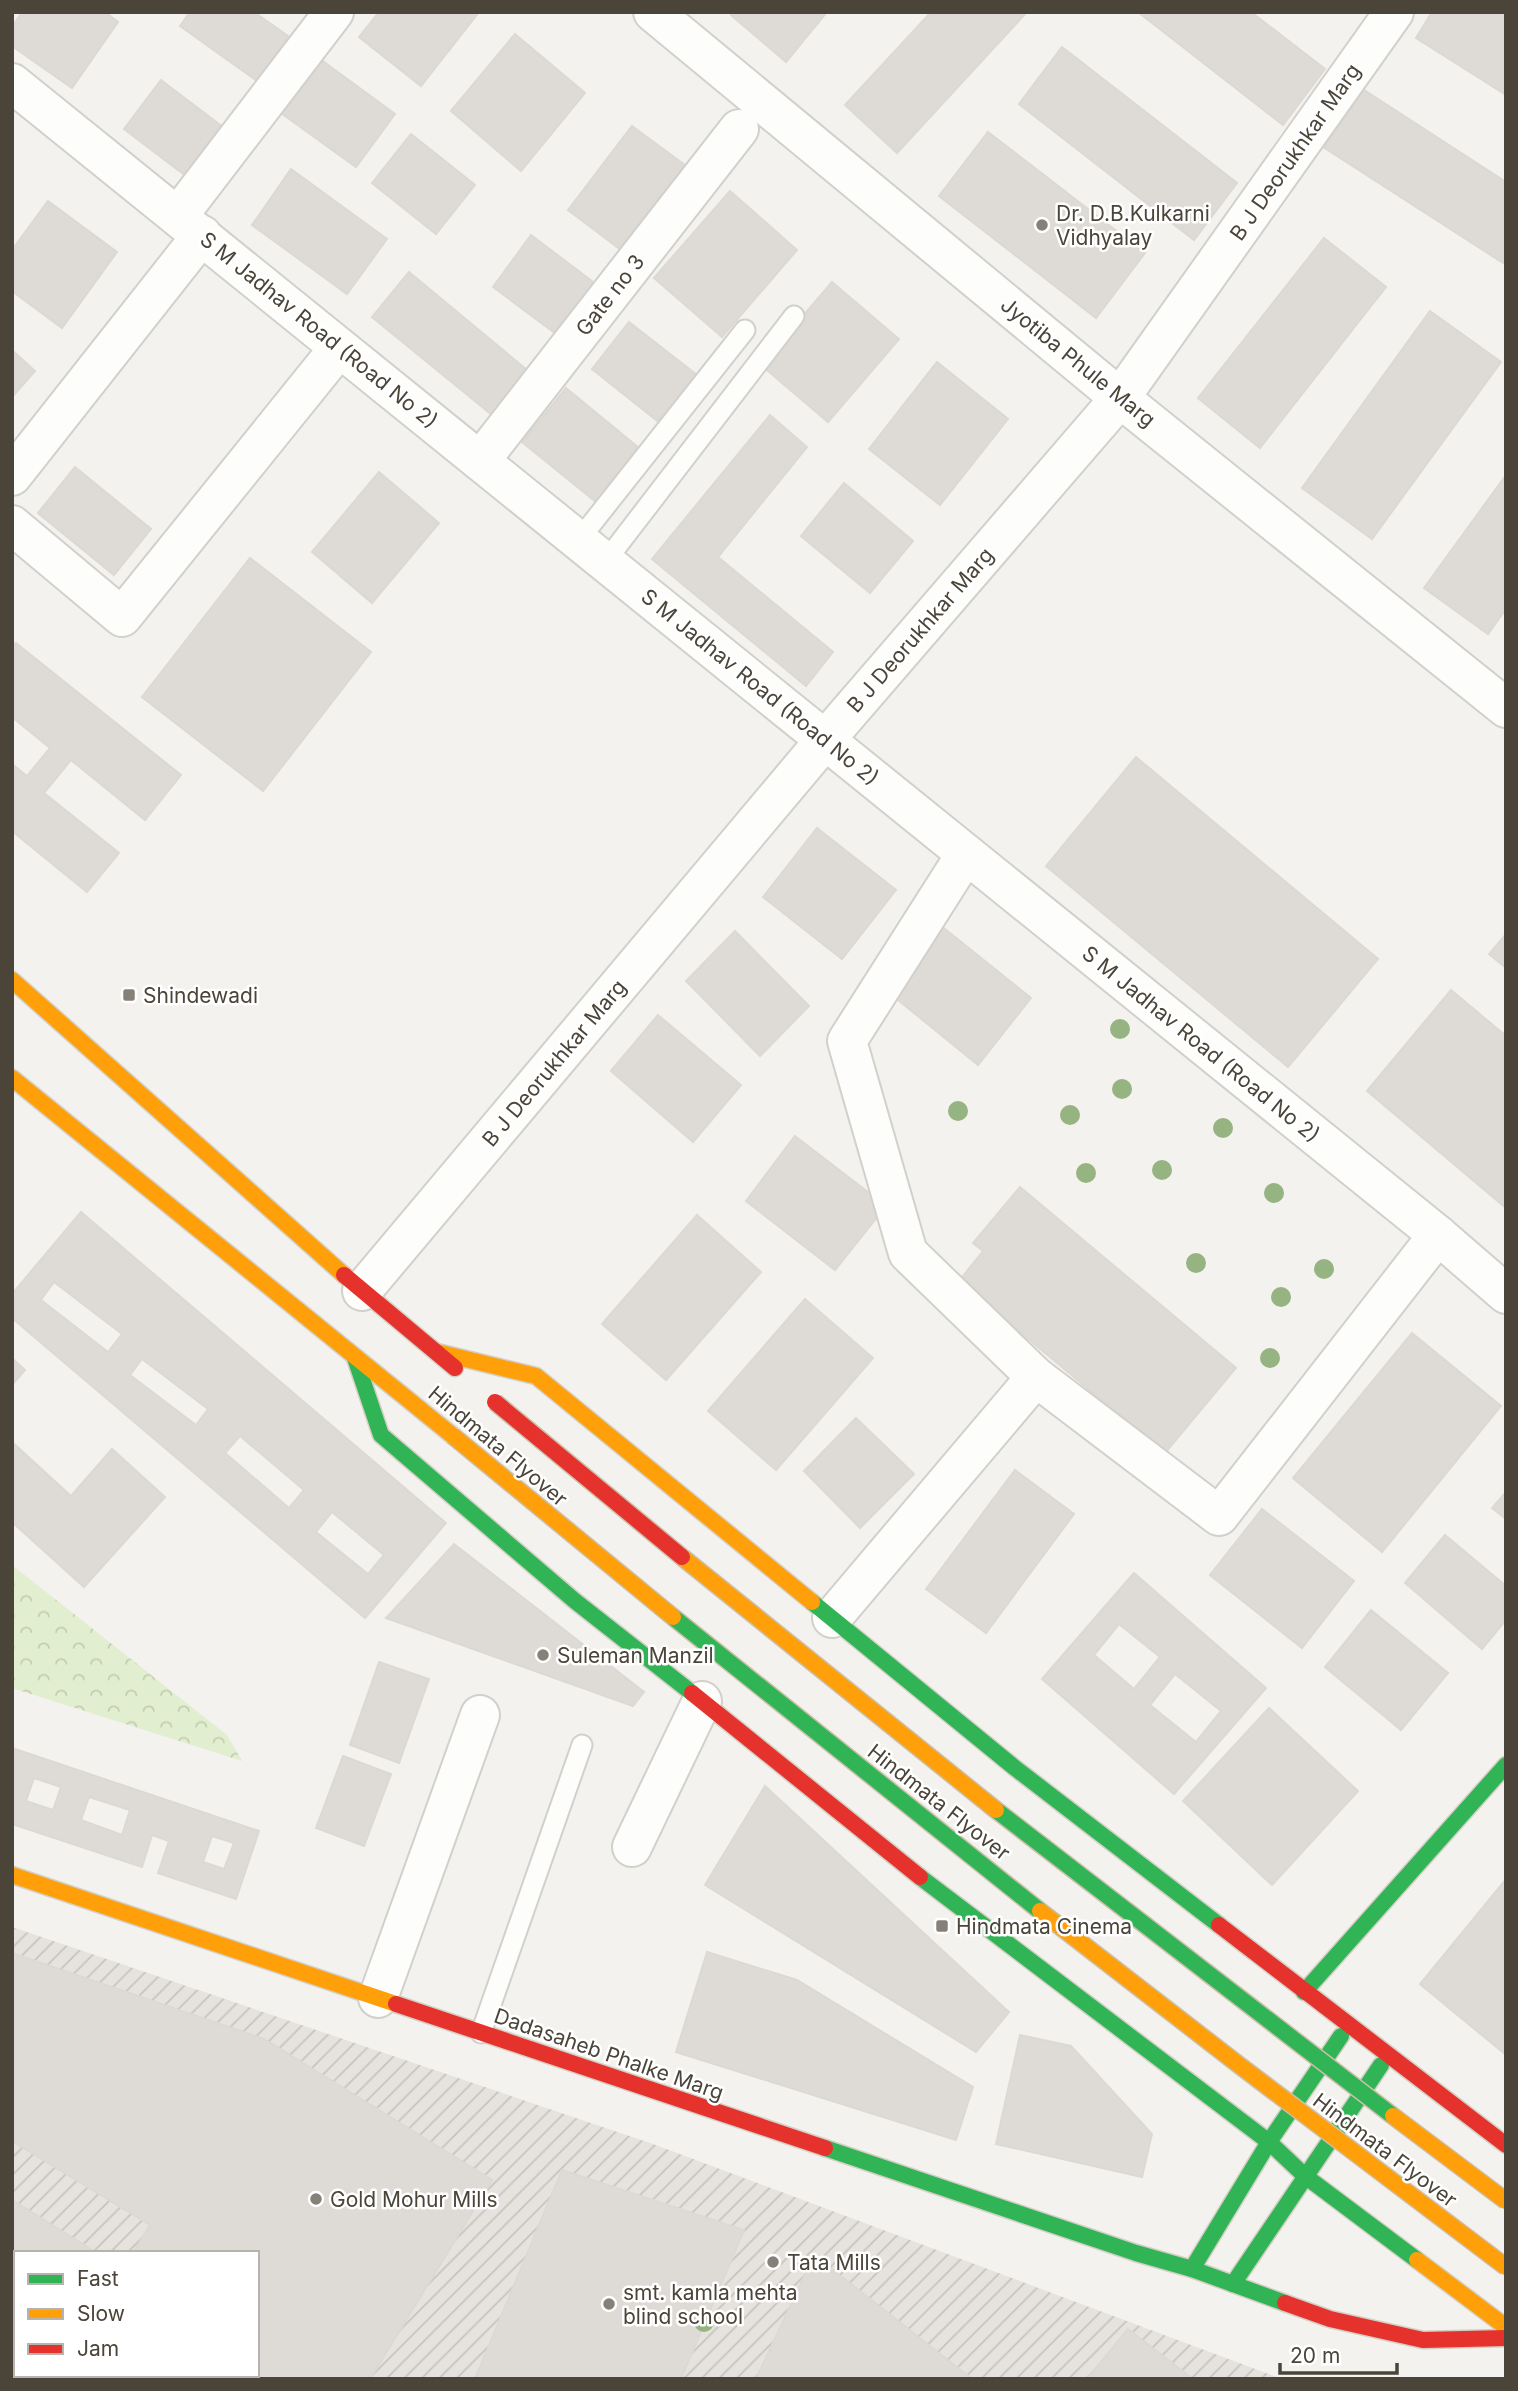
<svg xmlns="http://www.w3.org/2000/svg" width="1518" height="2391" font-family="Inter,sans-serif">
  <defs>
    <pattern id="industrial-furrows" width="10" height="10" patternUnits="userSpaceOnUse" patternTransform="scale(1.75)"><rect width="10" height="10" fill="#e6e2de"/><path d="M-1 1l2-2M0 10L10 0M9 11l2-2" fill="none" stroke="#c7c3bf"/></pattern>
    <pattern id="forest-crowns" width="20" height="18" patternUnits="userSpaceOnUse" patternTransform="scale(1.75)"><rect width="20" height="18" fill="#e1eecf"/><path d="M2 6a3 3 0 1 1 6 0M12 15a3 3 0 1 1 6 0" fill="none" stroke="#c3cdb2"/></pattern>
  </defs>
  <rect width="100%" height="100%" fill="#f4f2ee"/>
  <path fill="url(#industrial-furrows)" fill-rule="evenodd" d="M12,1927L653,2144L1282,2379H12ZM16,2253H257V2375H16Z"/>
  <polygon fill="url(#forest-crowns)" points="12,1565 227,1735 242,1761 12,1688"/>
  <g fill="#dedbd6" stroke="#dcd9d4" stroke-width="2" fill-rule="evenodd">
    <polygon points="22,12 105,12 118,22 72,88 12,46 12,27"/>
    <polygon points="190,12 254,12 288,36 257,81 180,26"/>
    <polygon points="379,12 479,12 421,86 359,37"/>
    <polygon points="733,12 827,12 786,62 731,15"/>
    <polygon points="931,12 1027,12 897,153 845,105"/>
    <polygon points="1138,12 1251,12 1325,69 1283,125"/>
    <polygon points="1432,12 1506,12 1506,95 1416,38"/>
    <polygon points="515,34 585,93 521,171 451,111"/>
    <polygon points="1062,47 1237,183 1194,240 1019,104"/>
    <polygon points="320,59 395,114 356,167 281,113"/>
    <polygon points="161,80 228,131 190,179 124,129"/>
    <polygon points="1361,88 1506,182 1506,259 1503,263 1323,147"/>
    <polygon points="632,126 693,171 629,256 568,210"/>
    <polygon points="988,132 1145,253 1096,318 939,196"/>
    <polygon points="411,134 475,185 436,234 372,183"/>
    <polygon points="291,169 387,239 347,294 252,225"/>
    <polygon points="730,191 797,250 722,337 654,278"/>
    <polygon points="48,201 117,252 62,328 12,291 12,250"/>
    <polygon points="531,235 601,288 563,339 493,287"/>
    <polygon points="1324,238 1386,287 1260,448 1198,398"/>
    <polygon points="409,272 533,375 497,419 372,317"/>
    <polygon points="832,282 899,339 828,422 761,365"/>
    <polygon points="1430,311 1501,362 1372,539 1302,488"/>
    <polygon points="629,322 697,375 660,423 592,369"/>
    <polygon points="12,350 35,371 12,397"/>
    <polygon points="937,362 1008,419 940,505 869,449"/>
    <polygon points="566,388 645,453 601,506 522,442"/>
    <polygon points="770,415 807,447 718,557 833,652 806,686 652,559"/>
    <polygon points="75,467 151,529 114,575 38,513"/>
    <polygon points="379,472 439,523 372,603 312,552"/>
    <polygon points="1506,475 1506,609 1488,634 1424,588"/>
    <polygon points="844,483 913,541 870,593 801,536"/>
    <polygon points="250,558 371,652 263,791 142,697"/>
    <polygon points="16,643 181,775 145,820 71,760 44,793 119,853 87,892 12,831 12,764 27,776 50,748 12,717 12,647"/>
    <polygon points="1136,757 1378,959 1288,1067 1046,866"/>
    <polygon points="817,828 896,890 842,959 763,897"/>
    <polygon points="940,925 1031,998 978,1065 887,991"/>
    <polygon points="735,931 809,1006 760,1056 686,981"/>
    <polygon points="1506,934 1506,968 1489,954"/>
    <polygon points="1451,990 1506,1036 1506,1208 1367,1091"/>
    <polygon points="658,1015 741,1085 693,1142 611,1071"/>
    <polygon points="795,1136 886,1206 835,1270 746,1201"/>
    <polygon points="1020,1187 1236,1368 1165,1453 959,1281 983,1251 973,1243"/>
    <path d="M81,1212L446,1523L365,1618L12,1318V1294ZM54,1282L122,1334L108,1352L41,1300ZM142,1359L208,1409L196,1425L130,1375ZM240,1436L304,1490L289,1508L225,1453ZM332,1512L384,1555L368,1574L316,1532Z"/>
    <polygon points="697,1215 761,1272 666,1380 602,1324"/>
    <polygon points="805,1299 873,1358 776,1470 708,1411"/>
    <polygon points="1412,1333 1501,1406 1382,1552 1293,1478"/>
    <polygon points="12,1358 25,1370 12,1385"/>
    <polygon points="856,1418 914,1474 860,1528 804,1471"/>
    <polygon points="12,1442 71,1496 112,1449 165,1497 84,1587 12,1522"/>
    <polygon points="1015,1470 1074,1514 986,1633 926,1589"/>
    <polygon points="1506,1492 1506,1519 1492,1508"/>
    <polygon points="1262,1509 1354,1581 1302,1648 1210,1575"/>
    <polygon points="1445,1535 1506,1586 1506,1620 1482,1649 1405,1583"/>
    <polygon points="454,1544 644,1692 633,1706 386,1618"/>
    <path d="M1134,1573L1266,1688L1174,1794L1042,1679ZM1119,1624L1160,1657L1134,1689L1094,1655ZM1175,1674L1221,1711L1196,1742L1150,1705Z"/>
    <polygon points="1371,1610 1448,1673 1401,1730 1325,1667"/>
    <polygon points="379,1662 429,1679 399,1763 350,1745"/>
    <polygon points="1269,1708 1358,1791 1272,1885 1183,1801"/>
    <path d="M12,1748L259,1831L236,1899L158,1873L169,1841L152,1835L142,1867L12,1824ZM34,1778L61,1787L53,1810L26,1801ZM89,1797L130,1810L122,1835L81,1820ZM212,1836L234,1843L224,1869L203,1862Z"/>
    <polygon points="343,1756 391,1774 364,1846 316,1828"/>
    <polygon points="765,1786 1009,2012 976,2052 705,1885"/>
    <polygon points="1506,1879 1506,2055 1420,1984"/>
    <polygon points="707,1952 797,1980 973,2087 956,2140 676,2052"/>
    <polygon points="12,1953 264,2039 492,2180 370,2379 56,2379 58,2375 257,2375 257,2253 133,2253 150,2225 12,2141"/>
    <polygon points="1020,2035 1071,2046 1152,2134 1142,2177 996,2144"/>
    <polygon points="562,2170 744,2230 681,2379 475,2379"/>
    <polygon points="12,2200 97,2253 16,2253 16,2375 32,2375 29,2379 12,2379"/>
    <polygon points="814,2255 972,2379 756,2379"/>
    <polygon points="1128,2329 1193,2379 1087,2379"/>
  </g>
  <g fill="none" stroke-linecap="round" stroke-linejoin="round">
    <g stroke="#d2d0cb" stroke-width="23">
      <g id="lane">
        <polyline points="578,541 745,330"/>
        <polyline points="605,562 794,316"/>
        <polyline points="481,2033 582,1745"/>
      </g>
    </g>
    <g stroke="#d2d0cb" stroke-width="42">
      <g id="street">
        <polyline points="653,12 1120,398 1506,708"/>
        <polyline points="12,83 1438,1235 1506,1294"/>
        <polyline points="178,216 334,12"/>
        <polyline points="480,461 739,129"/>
        <polyline points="12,476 202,235"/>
        <polyline points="12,525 122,617 339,348"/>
        <polyline points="966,854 847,1041 908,1253 1036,1377 1219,1516 1438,1235"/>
        <polyline points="362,1291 825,740 1120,398 1394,12"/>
        <polyline points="832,1618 1036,1377"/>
        <polyline points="632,1847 702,1701"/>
        <polyline points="378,1998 480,1715"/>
      </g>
    </g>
    <g stroke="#d3cfc5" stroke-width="19">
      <g id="fast">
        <polyline points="355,1358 381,1435 575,1601 692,1693"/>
        <polyline points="812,1602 1015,1768 1219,1925"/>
        <polyline points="920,1877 1269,2142 1305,2176 1417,2260"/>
        <polyline points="1304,1992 1506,1765"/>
        <polyline points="825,2148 1136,2253 1192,2269 1285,2303"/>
        <polyline points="1192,2269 1269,2142 1341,2036"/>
        <polyline points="1233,2284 1381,2065"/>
      </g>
    </g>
    <g stroke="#d3cfc5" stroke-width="19">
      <g id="slow">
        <polyline points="12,980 344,1275"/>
        <polyline points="12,1078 453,1436"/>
        <polyline points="437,1352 536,1376 812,1602"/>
        <polyline points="12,1875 396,2004"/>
        <polyline points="1417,2260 1506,2327"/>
      </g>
    </g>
    <g stroke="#d3cfc5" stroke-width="19">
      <g id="jam">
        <polyline points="344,1275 455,1368"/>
        <polyline points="692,1693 920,1877"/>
        <polyline points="1219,1925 1506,2145"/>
        <polyline points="396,2004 825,2148"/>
        <polyline points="1285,2303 1330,2319 1423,2340 1506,2338"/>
      </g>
    </g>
    <use href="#lane" stroke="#fdfdfc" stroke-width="19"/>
    <use href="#street" stroke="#fdfdfc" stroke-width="38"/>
    <use href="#fast" stroke="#30b455" stroke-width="16"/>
    <use href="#slow" stroke="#ff9f0a" stroke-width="16"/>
    <use href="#jam" stroke="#e5322d" stroke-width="16"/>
    <g stroke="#ccbfa9" stroke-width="19" stroke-linecap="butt">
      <g id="fast-bridge">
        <polyline points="673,1617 1040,1911"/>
        <polyline points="996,1810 1393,2116"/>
      </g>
    </g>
    <g stroke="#ccbfa9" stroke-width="19" stroke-linecap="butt">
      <g id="slow-bridge">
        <polyline points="453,1436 673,1617"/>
        <polyline points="682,1557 996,1810"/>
        <polyline points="1040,1911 1239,2065 1506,2267"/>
        <polyline points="1393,2116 1506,2201"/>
      </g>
    </g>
    <g stroke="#ccbfa9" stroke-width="19" stroke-linecap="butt">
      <polyline id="jam-bridge" points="495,1402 682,1557"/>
    </g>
    <use href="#fast-bridge" stroke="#30b455" stroke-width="16"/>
    <use href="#slow-bridge" stroke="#ff9f0a" stroke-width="16"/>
    <use href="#jam-bridge" stroke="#e5322d" stroke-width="16"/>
  </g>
  <g fill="#96b382">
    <circle cx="1120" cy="1029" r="10"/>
    <circle cx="1122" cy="1089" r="10"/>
    <circle cx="958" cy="1111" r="10"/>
    <circle cx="1070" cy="1115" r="10"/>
    <circle cx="1223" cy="1128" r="10"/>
    <circle cx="1162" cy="1170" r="10"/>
    <circle cx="1086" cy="1173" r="10"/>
    <circle cx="1274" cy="1193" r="10"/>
    <circle cx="1196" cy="1263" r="10"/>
    <circle cx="1324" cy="1269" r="10"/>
    <circle cx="1281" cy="1297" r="10"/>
    <circle cx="1270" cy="1358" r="10"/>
    <circle cx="704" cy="2322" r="10"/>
  </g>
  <g fill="#868178" stroke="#fff" stroke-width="2.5">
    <circle cx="1042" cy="225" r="7"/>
    <rect x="122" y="988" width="14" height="14" rx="3.5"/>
    <circle cx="543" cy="1655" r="7"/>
    <rect x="935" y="1919" width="14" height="14" rx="3.5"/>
    <circle cx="316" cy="2199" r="7"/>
    <circle cx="773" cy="2262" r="7"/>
    <circle cx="609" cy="2304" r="7"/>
  </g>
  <g text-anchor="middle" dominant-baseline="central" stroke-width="5" stroke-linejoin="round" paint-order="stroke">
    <g font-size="21" fill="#4b4439" stroke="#fff">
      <text transform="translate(1295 152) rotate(-55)">B J Deorukhkar Marg</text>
      <text transform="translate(610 295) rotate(-52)">Gate no 3</text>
      <text transform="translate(319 330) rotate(39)">S M Jadhav Road (Road No 2)</text>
      <text transform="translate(1078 362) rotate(39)">Jyotiba Phule Marg</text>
      <text transform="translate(920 630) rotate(-49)">B J Deorukhkar Marg</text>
      <text transform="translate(760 687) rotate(39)">S M Jadhav Road (Road No 2)</text>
      <text transform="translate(1201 1044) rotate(39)">S M Jadhav Road (Road No 2)</text>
      <text transform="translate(554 1063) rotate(-50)">B J Deorukhkar Marg</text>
      <text transform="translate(498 1446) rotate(40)">Hindmata Flyover</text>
      <text transform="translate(939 1802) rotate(38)">Hindmata Flyover</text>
      <text transform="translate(609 2054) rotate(19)">Dadasaheb Phalke Marg</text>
      <text transform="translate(1385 2150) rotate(37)">Hindmata Flyover</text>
    </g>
    <g font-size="21" fill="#4b4439" stroke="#fff" text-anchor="start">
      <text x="1056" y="213">Dr. D.B.Kulkarni<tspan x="1056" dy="24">Vidhyalay</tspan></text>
      <text x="143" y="995">Shindewadi</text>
      <text x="557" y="1655">Suleman Manzil</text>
      <text x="956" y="1926">Hindmata Cinema</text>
      <text x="330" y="2199">Gold Mohur Mills</text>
      <text x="787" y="2262">Tata Mills</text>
      <text x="623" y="2292">smt. kamla mehta<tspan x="623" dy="24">blind school</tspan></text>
    </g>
  </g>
  <rect width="1518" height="2391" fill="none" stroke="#4b4439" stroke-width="28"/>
  <rect x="14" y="2251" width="245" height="126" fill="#ffffff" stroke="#b7b4b0" stroke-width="2"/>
  <rect x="28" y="2274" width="35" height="10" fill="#30b455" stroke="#b7b4b0" stroke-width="2"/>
  <text x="77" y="2286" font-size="21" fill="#4b4439">Fast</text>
  <rect x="28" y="2309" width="35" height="10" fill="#ff9f0a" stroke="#b7b4b0" stroke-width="2"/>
  <text x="77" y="2321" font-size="21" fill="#4b4439">Slow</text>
  <rect x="28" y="2344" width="35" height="10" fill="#e5322d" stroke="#b7b4b0" stroke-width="2"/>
  <text x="77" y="2356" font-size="21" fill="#4b4439">Jam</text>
  <path d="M1280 2363v10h117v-10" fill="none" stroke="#4b4439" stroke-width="3.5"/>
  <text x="1290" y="2363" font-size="21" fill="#4b4439" stroke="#ffffff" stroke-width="5" paint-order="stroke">20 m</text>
</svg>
